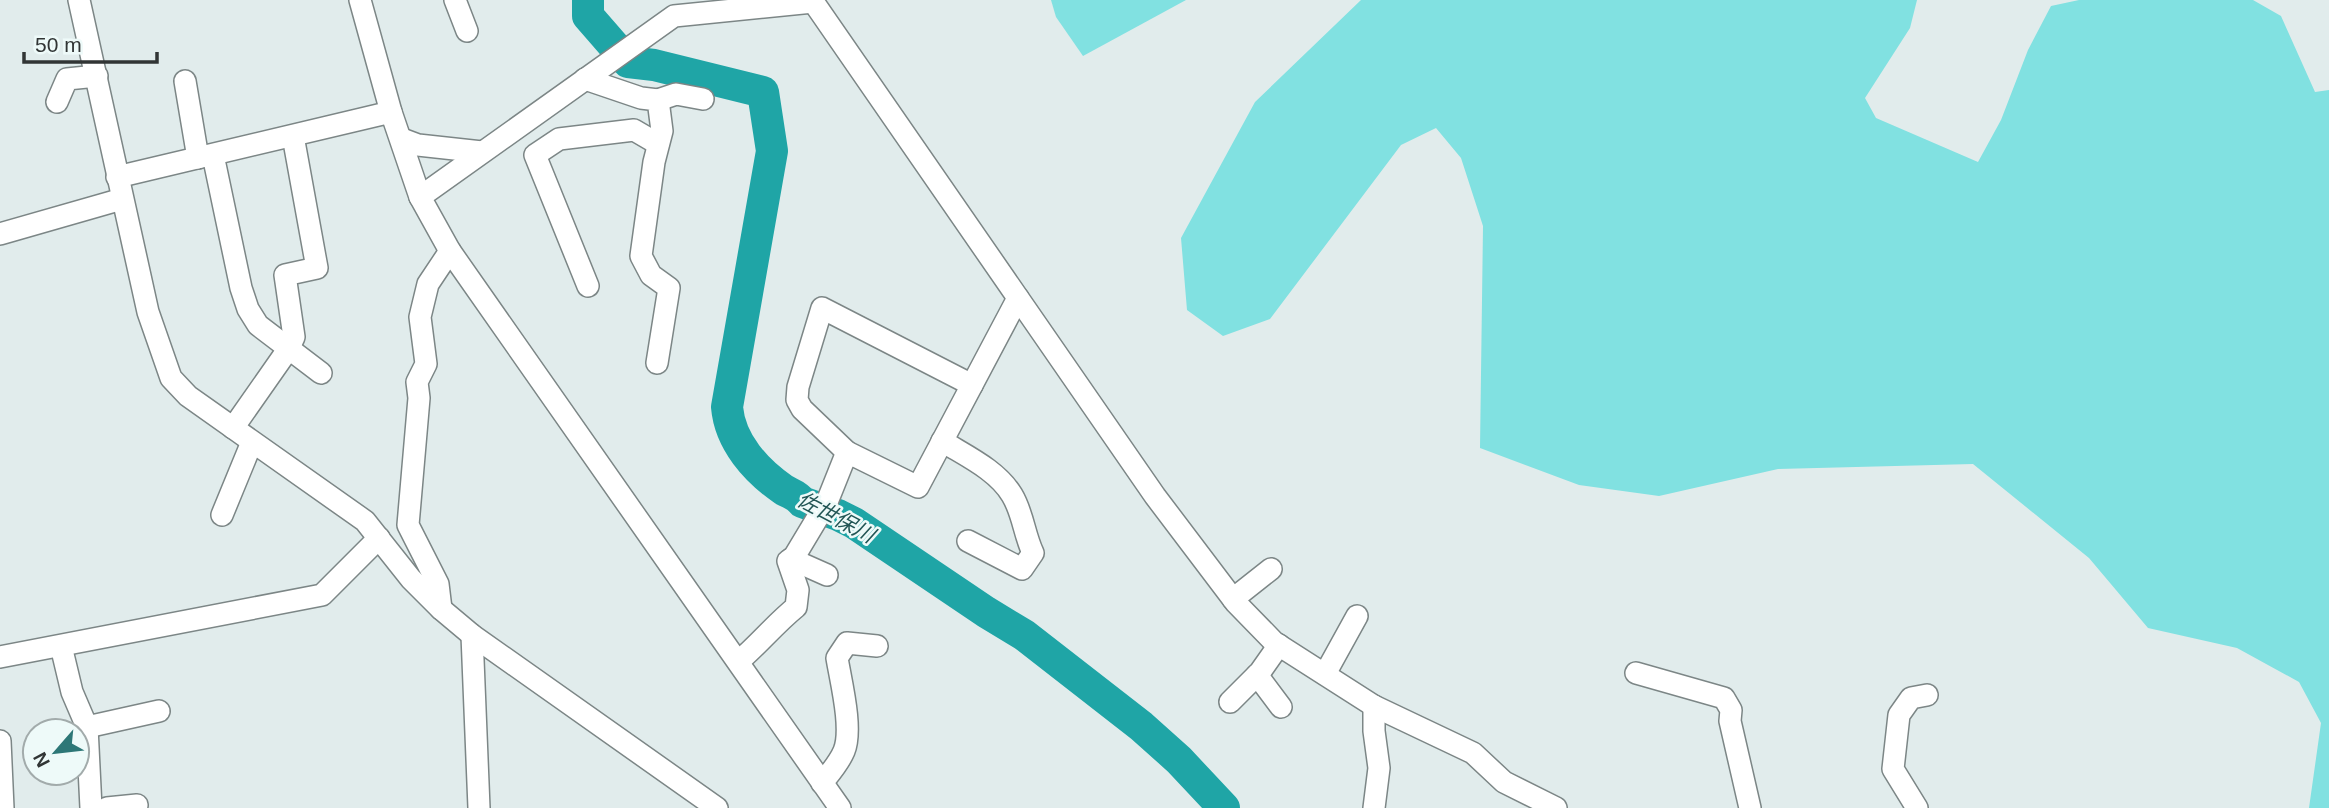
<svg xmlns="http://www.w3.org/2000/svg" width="2329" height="808" font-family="Helvetica,'Noto Sans JP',sans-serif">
  <rect width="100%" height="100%" fill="#e1ecec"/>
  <g fill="#81e1e1">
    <polygon points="1051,0 1186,0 1083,56 1056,17"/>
    <polygon points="1361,0 1917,0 1910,28 1865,98 1876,118 1978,162 2001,120 2028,50 2051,6 2079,0 2253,0 2281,16 2315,92 2329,90 2329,808 2309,808 2321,723 2299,682 2237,648 2148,628 2089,558 1973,464 1778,469 1659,496 1579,485 1480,448 1483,226 1461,158 1436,128 1401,145 1270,319 1223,336 1187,310 1181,238 1255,102"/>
  </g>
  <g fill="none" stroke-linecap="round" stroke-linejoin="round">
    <path stroke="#1fa5a6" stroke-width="32" d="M588,0V16L628,62L654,65L763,92L772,151L727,407C730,442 756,471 784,490C791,494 797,495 802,502L838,515L854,523L986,612L1024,635L1141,726L1179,760L1224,808"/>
    <g stroke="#7c8686" stroke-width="24">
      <g id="minor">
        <polyline points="79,0 148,312 171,378 188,396 365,521 411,579 441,609 472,635 717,808"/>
        <polyline points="360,0 391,112 420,197"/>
        <polyline points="455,0 467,31"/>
        <polyline points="812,0 1155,496 1236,603 1274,642 1374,706 1473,753 1504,782 1556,808"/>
        <polyline points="813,2 674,16 420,197 450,251 840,808"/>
        <polyline points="585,79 641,98 658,100 662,131 654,162 641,256 651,275 669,288 657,363"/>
        <polyline points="185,81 198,158"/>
        <polyline points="658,100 676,94 703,99"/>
        <polyline points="57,102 67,79 97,76"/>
        <polyline points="402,139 418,145 482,152"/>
        <polyline points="213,155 241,288 248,309 258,325 321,373"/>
        <polyline points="117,177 391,112"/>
        <polyline points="0,234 122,199"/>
        <polyline points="588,286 535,155 559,139 634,130 658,144"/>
        <polyline points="233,428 289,348 294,337 285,275 317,268 293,136"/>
        <path d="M942,441C966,456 997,470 1012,495C1023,513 1024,534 1033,553L1022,569L968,541"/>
        <polyline points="847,452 802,409 797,400 798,387 822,308 972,385"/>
        <polyline points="222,515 252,442"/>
        <polyline points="791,559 827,575"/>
        <polyline points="1233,599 1271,569"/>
        <polyline points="441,609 438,584 408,525 419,398 417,382 426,364 420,317 428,284 450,251"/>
        <polyline points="472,635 479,808"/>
        <polyline points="61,646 72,692 87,727 159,711"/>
        <polyline points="0,657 322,595 379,538"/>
        <path d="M739,661C759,644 775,624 796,607L798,590L788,561L794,557L827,502L847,452L918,487L1018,298"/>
        <polyline points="1636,673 1724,698 1731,710 1730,721 1750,808"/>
        <polyline points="1325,674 1357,616"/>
        <polyline points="1257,675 1281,707"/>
        <polyline points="1230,702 1260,672 1279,645"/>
        <polyline points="87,727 91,808"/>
        <polyline points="0,741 3,808"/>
        <path d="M822,783C830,773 839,763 844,751C853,729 841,682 837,658L847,643L877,646"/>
        <polyline points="107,808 137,805"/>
        <polyline points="1374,808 1379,768 1374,731 1374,706"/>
        <polyline points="1917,808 1893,769 1899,715 1911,698 1927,695"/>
      </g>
    </g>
    <use href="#minor" stroke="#fff" stroke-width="21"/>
  </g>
  <g text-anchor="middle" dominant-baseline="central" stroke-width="5" stroke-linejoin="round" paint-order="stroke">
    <g font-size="21" font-style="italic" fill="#225655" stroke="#eefaf9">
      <text transform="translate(836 517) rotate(28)">佐世保川</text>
    </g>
  </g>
  <g transform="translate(56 752) rotate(242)"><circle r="33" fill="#eefaf9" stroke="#a2abab" stroke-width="2"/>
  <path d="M0-5L12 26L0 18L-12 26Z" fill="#2d7777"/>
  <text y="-10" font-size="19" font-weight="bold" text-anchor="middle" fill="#313535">N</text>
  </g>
  <path d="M24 52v10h133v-10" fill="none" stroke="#313535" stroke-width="3.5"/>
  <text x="35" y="52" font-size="21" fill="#313535" stroke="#eefaf9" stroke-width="5" paint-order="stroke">50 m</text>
</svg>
